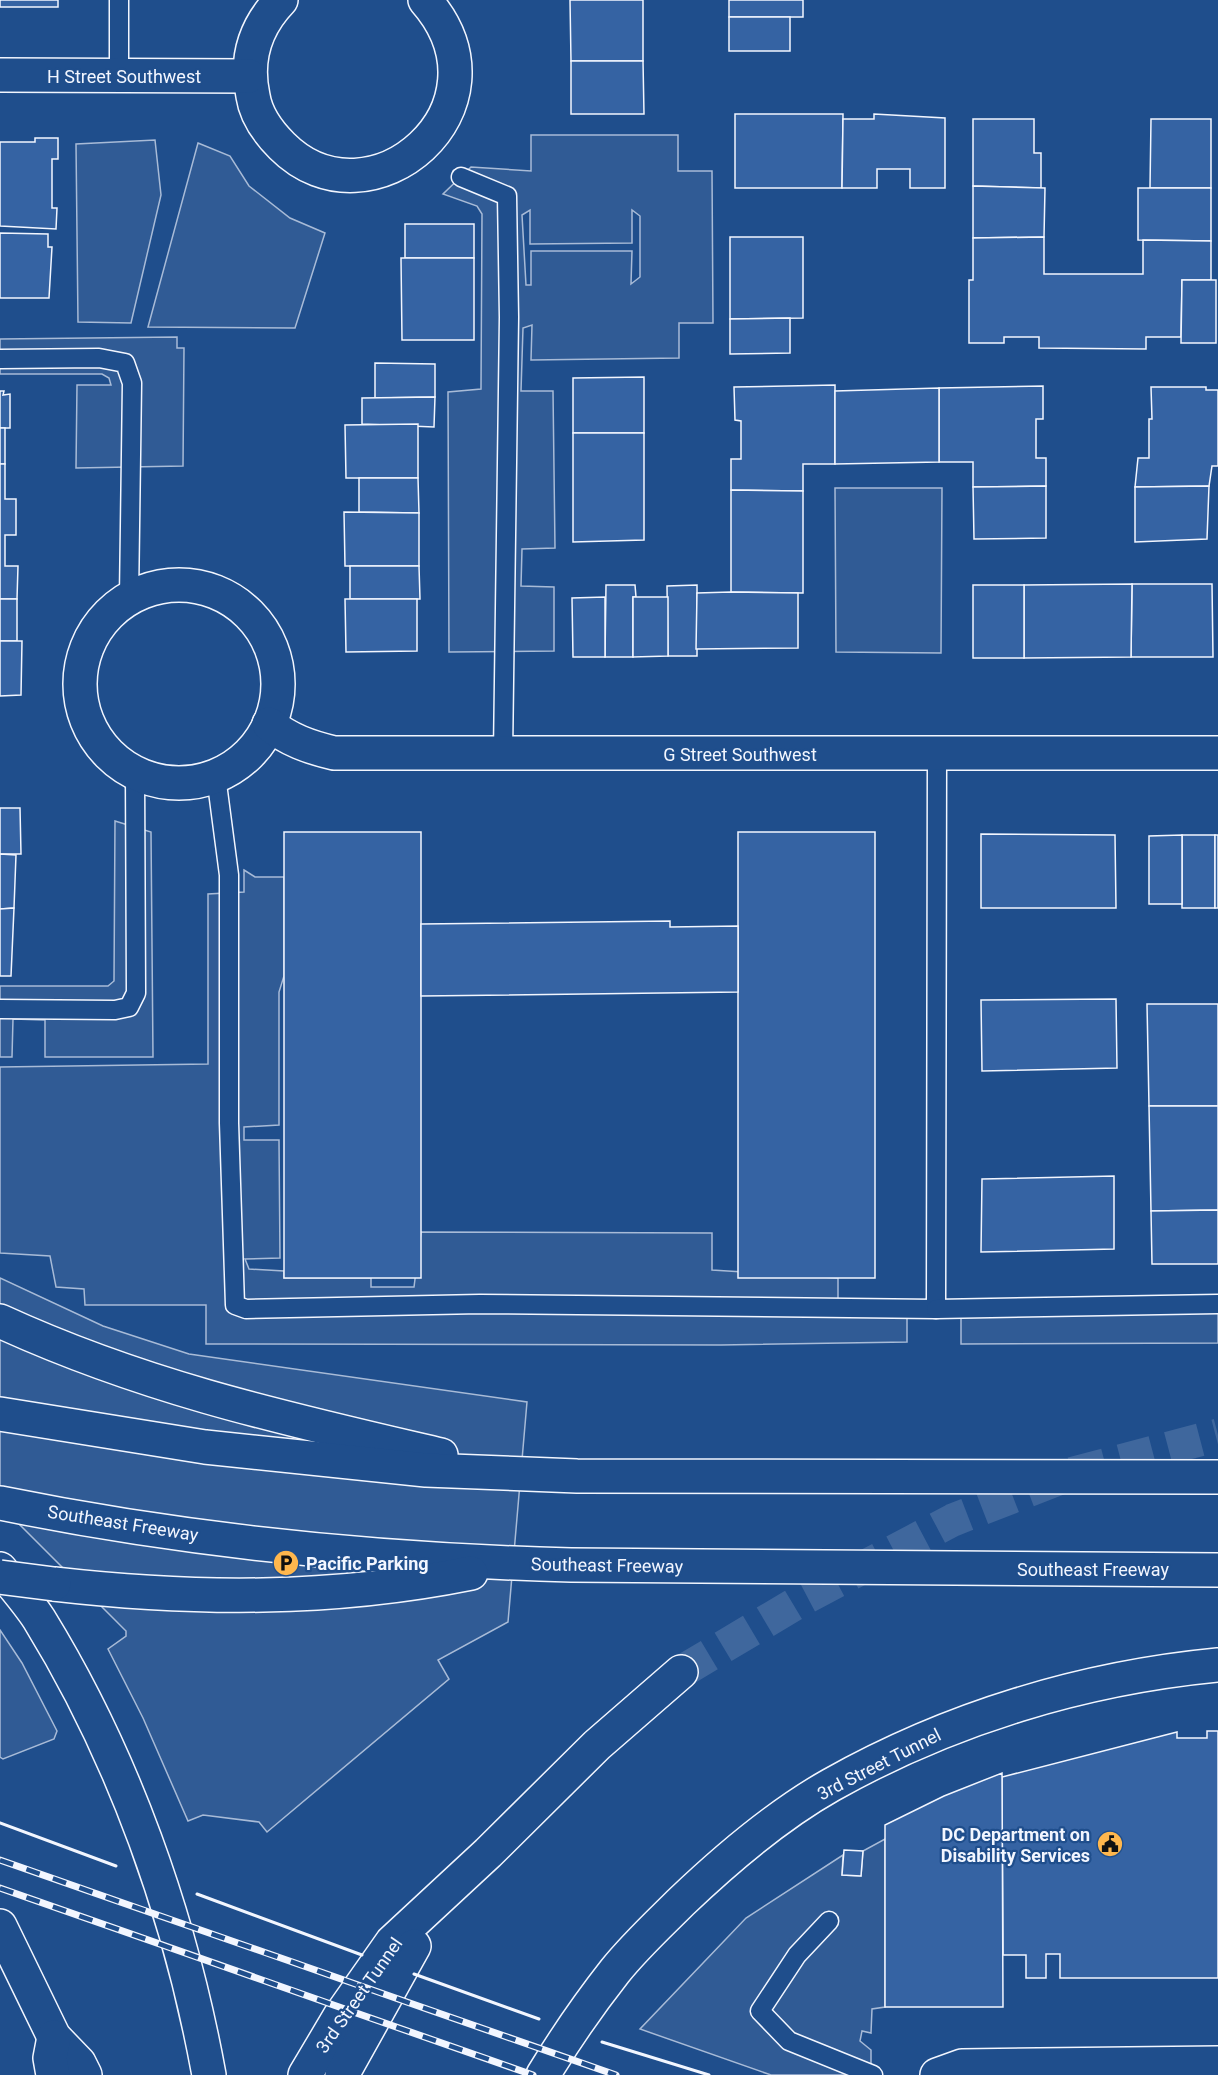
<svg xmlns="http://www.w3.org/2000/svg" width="1218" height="2075" font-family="Roboto,sans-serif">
  <rect width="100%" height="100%" fill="#1f4e8c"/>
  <g fill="#305b95" stroke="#a8bbd7" stroke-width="1.5" fill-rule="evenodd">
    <path d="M531,135H678V171H712L713,323H679V358L531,360L532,325L523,328L521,391H553L555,548L522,549L521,586L554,587V651L449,652L448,392L481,389L482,214L477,206L443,194L471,167L531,171ZM530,210V244L632,243V210L640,216V277L631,284L632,251H531V285H526L522,215Z"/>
    <polygon points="155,140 161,195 131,323 78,322 76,144"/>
    <polygon points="198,143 230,156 249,186 290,218 325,233 295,328 148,327"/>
    <polygon points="177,337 177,348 184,348 183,466 76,468 77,385 111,385 109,378 102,374 0,374 0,339"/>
    <polygon points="835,488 942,488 941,653 836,652"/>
    <polygon points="115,821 151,832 153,1057 45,1057 45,1020 13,1019 12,1057 0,1057 0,986 108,986 114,981"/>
    <polygon points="244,870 255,877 284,877 284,976 279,992 279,1125 244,1127 244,1140 279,1140 280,1258 245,1259 249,1269 284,1271 284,1278 371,1278 371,1287 414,1287 421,1232 712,1233 712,1270 838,1278 838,1309 907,1307 907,1342 721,1345 206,1344 206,1305 85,1305 84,1289 56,1287 50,1256 0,1253 0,1067 208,1064 208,894 244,892"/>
    <polygon points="0,1278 103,1326 189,1354 527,1402 508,1622 438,1660 449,1679 267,1832 259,1822 203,1815 188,1821 143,1718 108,1649 126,1636 126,1631 0,1505"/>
    <polygon points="961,1309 1218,1309 1218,1343 961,1344"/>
    <polygon points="0,1630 22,1663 57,1731 54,1739 3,1759 0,1757"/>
    <polygon points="885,1839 885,2007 872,2009 871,2033 862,2031 860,2041 871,2050 871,2075 771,2075 640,2029 746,1918 843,1855 842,1875 861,1876 863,1851"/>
  </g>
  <g fill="#3563a3" stroke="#f2f6ff" stroke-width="1.5">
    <rect x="0" y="0" width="58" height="7"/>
    <polygon points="570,0 643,0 643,61 571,61"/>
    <rect x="729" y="0" width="74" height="17"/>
    <rect x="729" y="17" width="61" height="34"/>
    <polygon points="571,61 643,61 644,114 571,114"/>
    <polygon points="735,114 843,114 842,188 735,188"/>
    <polygon points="874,114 945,118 945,188 910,188 910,169 877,169 877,188 842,188 843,119 874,119"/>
    <polygon points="973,119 1034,119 1034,153 1041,153 1041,188 973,186"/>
    <polygon points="1151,119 1211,119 1211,188 1150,188"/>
    <polygon points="35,138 58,138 58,159 52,159 52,208 57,208 56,229 0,226 0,142 35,142"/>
    <polygon points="973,186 1045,188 1044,237 973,238"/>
    <polygon points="1138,188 1211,188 1211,241 1138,240"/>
    <rect x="405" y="224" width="69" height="34"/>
    <polygon points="0,233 48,234 48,247 52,247 49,298 0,298"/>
    <polygon points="730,237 803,237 803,318 730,319"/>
    <polygon points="1044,237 1044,274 1143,274 1143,240 1211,241 1211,280 1182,280 1181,337 1146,337 1146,349 1039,348 1039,337 1004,337 1004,343 969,343 969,280 973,280 973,238"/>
    <polygon points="401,258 474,258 474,340 402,340"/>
    <polygon points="1182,280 1216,280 1216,343 1181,343"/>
    <polygon points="790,318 790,353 730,354 730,319"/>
    <polygon points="375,363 435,364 435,397 375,398"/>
    <polygon points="644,377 644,433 573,433 573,378"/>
    <polygon points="835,385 835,464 803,464 803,491 731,490 731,459 741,459 741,421 735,420 734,387"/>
    <polygon points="1043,386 1043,419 1036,419 1036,458 1046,458 1046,486 973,487 973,462 939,462 939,388"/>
    <polygon points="1151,387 1206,387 1206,390 1218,390 1218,466 1212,466 1209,486 1135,487 1138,458 1149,458 1149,419 1152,419"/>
    <polygon points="939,388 939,462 835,464 835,391"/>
    <polygon points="0,391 4,391 3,395 10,394 10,428 0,428"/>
    <polygon points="435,397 434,427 362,424 362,398"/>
    <polygon points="418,424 418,478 346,478 345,425"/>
    <rect x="0" y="428" width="5" height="36"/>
    <polygon points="573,433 644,433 644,540 573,542"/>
    <polygon points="0,464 5,464 5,499 16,499 16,535 5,535 5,566 18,566 17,599 0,599"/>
    <polygon points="359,478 418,478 419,513 359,512"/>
    <polygon points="1046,486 1046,538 974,539 973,487"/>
    <polygon points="1209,486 1207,539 1135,542 1135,487"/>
    <polygon points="731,490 803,491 803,593 731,592"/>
    <polygon points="344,512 419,513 419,566 345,566"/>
    <polygon points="350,566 419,566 420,599 350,599"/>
    <polygon points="1132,584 1212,584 1213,657 1131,657"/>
    <polygon points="1132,584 1131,657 1024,658 1024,585"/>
    <polygon points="606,585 635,585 636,597 633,597 633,657 605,657"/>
    <polygon points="697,585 697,656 668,656 667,586"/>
    <rect x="973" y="585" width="51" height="73"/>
    <polygon points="731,592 798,593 798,648 696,649 697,593"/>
    <polygon points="605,597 605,657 573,657 572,598"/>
    <polygon points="633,597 668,597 668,656 633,657"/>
    <rect x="0" y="599" width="17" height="42"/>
    <polygon points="345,599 417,599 417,651 346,652"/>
    <polygon points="0,641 22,641 21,695 0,696"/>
    <polygon points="0,808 20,808 21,854 0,854"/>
    <rect x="284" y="832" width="137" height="446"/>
    <rect x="738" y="832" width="137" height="446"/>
    <polygon points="981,834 1115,835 1116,908 981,908"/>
    <rect x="1182" y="835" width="33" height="73"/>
    <polygon points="1182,835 1182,904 1149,904 1149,836"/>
    <rect x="1215" y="835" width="3" height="73"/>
    <polygon points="0,854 16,855 14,908 0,909"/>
    <polygon points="14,908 11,976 0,976 0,909"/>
    <polygon points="670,921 670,927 738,926 738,992 421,996 421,924"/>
    <polygon points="1116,999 1117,1068 982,1071 981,1000"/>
    <polygon points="1147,1004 1218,1004 1218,1106 1149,1106"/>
    <polygon points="1149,1106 1218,1106 1218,1210 1151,1211"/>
    <polygon points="1114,1176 1114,1249 981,1252 982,1179"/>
    <polygon points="1218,1210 1218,1264 1152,1264 1151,1211"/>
    <polygon points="1207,1731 1218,1731 1218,1978 1060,1978 1060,1954 1046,1954 1046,1978 1026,1978 1026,1955 1003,1955 1002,1777 1177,1732 1177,1738 1207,1738"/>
    <polygon points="1002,1773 1003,2007 885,2007 885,1825 944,1796"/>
    <polygon points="844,1850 863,1851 861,1876 842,1875"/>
  </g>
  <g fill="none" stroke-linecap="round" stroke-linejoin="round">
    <polyline stroke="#3f679d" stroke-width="33" stroke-dasharray="33 16" stroke-linecap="butt" points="681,1672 805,1598 953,1520 1074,1473 1218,1435"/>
    <g stroke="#f2f6ff" stroke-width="21">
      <g id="lane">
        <polyline points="119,75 119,0"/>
        <polyline points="461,177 507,196 509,317 503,754"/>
        <polyline points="0,359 99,358 125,363 132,383 129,598"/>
        <polyline points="216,776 229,875 229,1123 235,1305 246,1309 480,1304 936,1309 937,754"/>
        <polyline points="0,1009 115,1010 129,1007 136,993 135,773"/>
        <polyline points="936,1309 1218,1304"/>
        <polyline points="829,1921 797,1955 760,2011 789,2041 873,2075"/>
      </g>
    </g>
    <g stroke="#f2f6ff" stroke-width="36">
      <g id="street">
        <path d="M281,0C255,27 245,59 253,96C256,116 268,132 282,146C370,234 519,107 425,0"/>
        <polyline points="0,75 249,76"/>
        <circle cx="179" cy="684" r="99"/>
        <path d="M269,724C289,740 309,747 334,753H1218"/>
      </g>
    </g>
    <g stroke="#f2f6ff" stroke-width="36">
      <polyline id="secondary" points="937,2075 962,2066 1218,2063"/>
    </g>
    <g stroke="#f2f6ff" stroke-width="36">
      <g id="highway">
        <path d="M0,1321C146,1388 287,1419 441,1455"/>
        <polyline points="0,1414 205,1447 426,1470 577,1476 1218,1477"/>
        <path d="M0,1503C187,1541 380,1560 571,1565L1218,1570"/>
        <path d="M0,1569C13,1585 28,1602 39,1619C124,1757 180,1916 209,2075"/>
        <path d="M54,1584C194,1600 332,1601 471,1573"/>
        <polyline points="0,1926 54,2037 79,2063 85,2075"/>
        <polyline points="53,2075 50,2058 54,2037"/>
        <polyline points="305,2075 340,2016 392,1942 488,1853 597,1745 681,1672"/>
        <polyline points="342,2075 414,1946"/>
        <path d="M543,2075C565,2039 589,2004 615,1971C635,1946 659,1924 681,1902C726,1859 776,1816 831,1785C950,1718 1083,1678 1218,1665"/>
      </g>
    </g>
    <use href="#lane" stroke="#1f4e8c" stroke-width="18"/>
    <use href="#street" stroke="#1f4e8c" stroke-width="33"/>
    <use href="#secondary" stroke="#1f4e8c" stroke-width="33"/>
    <use href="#highway" stroke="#1f4e8c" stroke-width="33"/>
    <g stroke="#f2f6ff" stroke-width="7">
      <g id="rail">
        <polyline points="0,1860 616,2075"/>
        <polyline points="0,1888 533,2075"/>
      </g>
    </g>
    <use href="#rail" stroke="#1f4e8c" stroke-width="4.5" stroke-dasharray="14" stroke-linecap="butt"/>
    <g stroke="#f2f6ff" stroke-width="36" stroke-linecap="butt">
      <polyline id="highway-bridge" points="0,1577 54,1584"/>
    </g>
    <use href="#highway-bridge" stroke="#1f4e8c" stroke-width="33"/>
    <g stroke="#f2f6ff" stroke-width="3">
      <polyline points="0,1823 116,1866"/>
      <polyline points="197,1894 362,1955"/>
      <polyline points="414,1974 539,2019"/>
      <polyline points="602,2042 709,2075"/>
    </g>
  </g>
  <defs>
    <g id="parking-disc" transform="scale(1.35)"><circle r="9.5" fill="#ffb74d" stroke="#1f4e8c"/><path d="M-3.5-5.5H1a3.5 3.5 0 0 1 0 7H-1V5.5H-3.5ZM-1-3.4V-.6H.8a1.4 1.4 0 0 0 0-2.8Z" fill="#111"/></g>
    <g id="civic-disc" transform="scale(1.35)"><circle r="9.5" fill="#ffb74d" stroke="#1f4e8c"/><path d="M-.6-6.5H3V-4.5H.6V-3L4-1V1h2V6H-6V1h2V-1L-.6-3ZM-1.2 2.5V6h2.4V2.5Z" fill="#111"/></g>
  </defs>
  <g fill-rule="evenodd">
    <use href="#parking-disc" x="286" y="1563"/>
    <use href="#civic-disc" x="1110" y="1844"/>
  </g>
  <g text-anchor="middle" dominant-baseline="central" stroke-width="4.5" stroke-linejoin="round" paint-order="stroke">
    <g font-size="18" fill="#f2f6ff" stroke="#1f4e8c">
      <text x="124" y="76">H Street Southwest</text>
      <text x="740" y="754">G Street Southwest</text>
      <text transform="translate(123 1523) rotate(9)">Southeast Freeway</text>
      <text transform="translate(607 1565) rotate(1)">Southeast Freeway</text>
      <text x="1093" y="1569">Southeast Freeway</text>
      <text transform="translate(879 1764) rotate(-27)">3rd Street Tunnel</text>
      <text transform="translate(359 1995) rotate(-55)">3rd Street Tunnel</text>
    </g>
    <g font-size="18" font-weight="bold" fill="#f2f6ff" stroke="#1f4e8c" text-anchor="start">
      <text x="306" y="1563">Pacific Parking</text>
      <text x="1090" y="1834" text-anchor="end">DC Department on<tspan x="1090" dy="21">Disability Services</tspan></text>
    </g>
  </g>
</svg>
